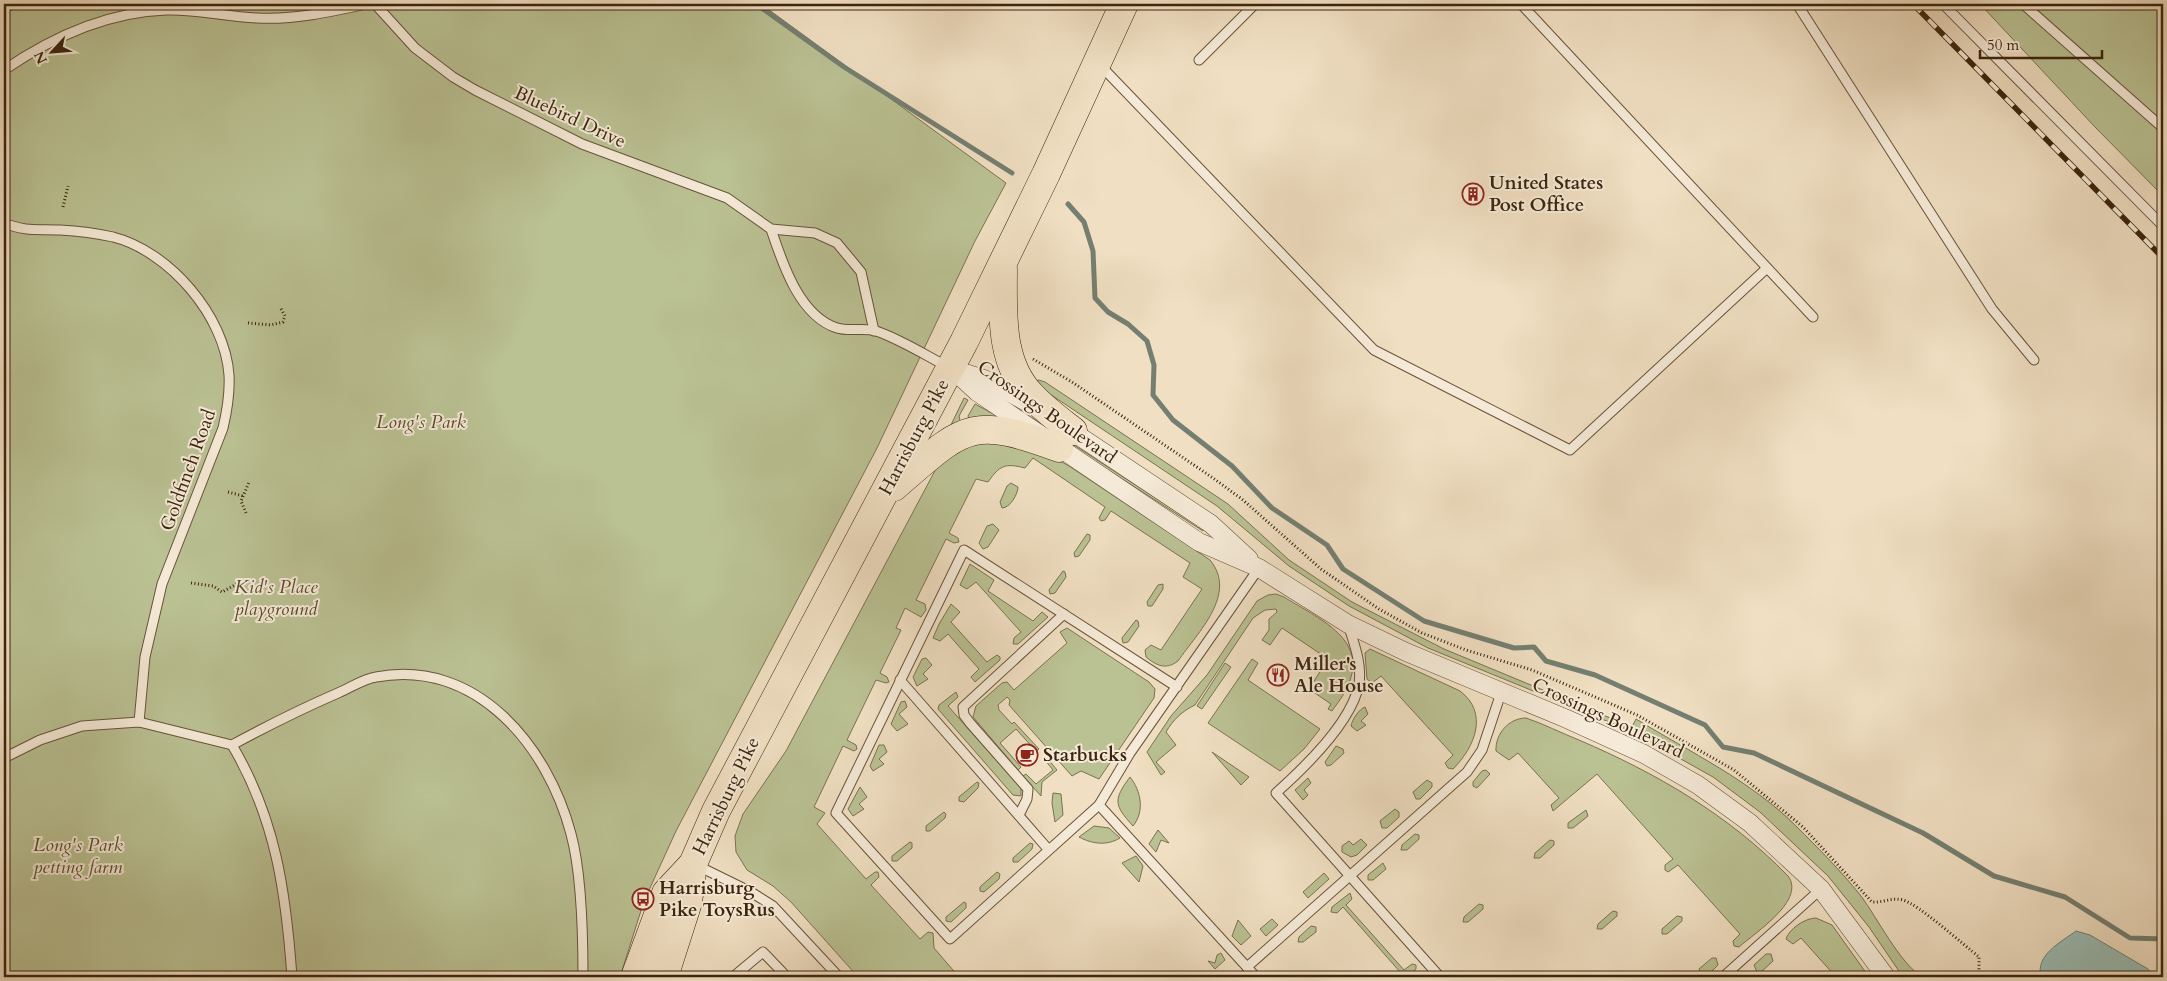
<svg xmlns="http://www.w3.org/2000/svg" width="2167" height="981" font-family="Cardo,serif">
  <rect width="100%" height="100%" fill="#f0dfc2"/>
  <filter id="stains"><feTurbulence type="fractalNoise" baseFrequency=".004" numOctaves="4"/><feColorMatrix values="0 0 0 0 .2 0 0 0 0 .09 0 0 0 0 .02 0 0 0 .5 -.17"/></filter>
  <radialGradient id="worn" r=".72"><stop offset=".6" stop-color="#630" stop-opacity="0"/><stop offset="1" stop-color="#630" stop-opacity=".3"/></radialGradient>
  <g fill="#bac193" stroke="#7b7250">
    <polygon points="4,4 761,4 1006,183 975,241 877,448 676,831 644,901 620,977 4,977"/>
    <polygon points="1980,4 2163,4 2163,196 2095,127"/>
    <path d="M1039,380L1045,382L1228,504L1289,560L1352,602L1444,649L1632,727L1636,719C1690,752 1751,781 1796,826C1818,848 1842,872 1861,896C1878,919 1899,962 1922,977H1903L1869,927L1828,876L1760,812L1713,777L1631,731L1428,648L1349,606L1289,566L1217,506L1032,382Z"/>
    <polygon points="964,398 968,400 959,416 961,424 950,427"/>
    <polygon points="1005,400 1203,529 1203,531 1003,402"/>
    <polygon points="975,404 997,416 998,418 969,421 968,416"/>
    <path d="M978,437L1049,455L1069,466L1210,560C1238,594 1198,632 1178,661C1166,670 1157,666 1146,657L1145,650L1151,645L1161,650L1202,589L1183,577L1190,563L1111,511L1105,520L1101,521L1099,518L1105,507L1033,458L1025,468C1005,463 1000,465 988,482L976,479L949,533L958,538L959,542L954,543L946,539L916,600L925,604L926,610L921,617L905,608L896,628L901,630L880,673L887,677L889,682L886,683L876,680L847,740L856,745L857,749L854,751L843,746L814,807L825,813L817,824L866,879L875,872H878L879,877L871,885L920,939L928,932L933,933L934,948L959,977H858L791,902L773,886L747,870L736,852L735,836L743,814L786,751L938,465Z"/>
    <path d="M1011,483L1018,487C1018,494 1010,508 1002,508L1000,502L1007,486Z"/>
    <polygon points="993,524 999,530 988,547 983,549 979,543 987,526"/>
    <polygon points="1087,534 1090,535 1090,540 1079,556 1075,557 1074,553"/>
    <polygon points="970,564 994,580 988,591 1033,621 1042,612 1048,617 1018,644 1013,644 1014,638 1021,632 976,582 967,589 960,585"/>
    <polygon points="1063,571 1065,572 1066,577 1055,593 1050,594 1049,590"/>
    <polygon points="1163,584 1163,589 1152,606 1148,606 1147,602 1158,585"/>
    <path d="M1276,594L1284,597C1312,615 1364,636 1351,677C1348,690 1339,701 1332,711L1328,709L1331,704L1309,689L1328,659L1282,628L1270,645L1262,640L1269,630V619L1277,612L1276,609L1265,610L1253,618L1195,705C1182,711 1173,720 1166,732L1176,745L1156,762L1165,772L1161,775L1147,752L1171,716L1207,675L1257,601L1268,595Z"/>
    <polygon points="951,604 960,612 951,622 987,662 997,655 1000,657 1000,660 975,682 971,677 979,669 948,634 940,641 933,638 939,624"/>
    <polygon points="1136,620 1138,621 1139,626 1128,642 1123,643 1122,638"/>
    <polygon points="1067,628 1149,682 1155,689 1154,698 1099,779 1081,771 1072,776 1009,705 1010,700 1007,697 998,705 999,710 1012,724 1014,722 1039,749 1036,751 1016,729 1000,743 1021,767 1018,770 973,717 976,706 1002,683 1007,682 1014,690 1067,643 1060,632"/>
    <path d="M1370,649L1460,691C1489,713 1475,747 1453,769L1448,768L1445,763L1453,755L1381,676L1372,683L1367,679L1365,653Z"/>
    <polygon points="926,658 932,665 923,674 928,679 917,686 913,677 922,659"/>
    <polygon points="1252,659 1258,663 1248,680 1320,729 1304,749 1280,771 1208,723"/>
    <polygon points="1225,663 1231,667 1202,709 1197,706"/>
    <polygon points="956,692 958,697 948,706 1021,788 1021,796 1013,795 938,709 939,705"/>
    <polygon points="905,701 907,707 899,714 908,724 897,731 891,724 901,702"/>
    <path d="M1365,707L1368,714L1361,721L1366,725L1357,731L1351,726C1352,720 1359,709 1365,707Z"/>
    <path d="M1526,718C1544,724 1561,733 1579,740C1656,773 1729,815 1788,876C1806,900 1756,932 1739,947L1734,946L1733,941L1740,934L1678,865L1668,872L1665,870V865L1673,859L1597,774L1553,811L1551,805L1559,798L1518,753L1509,760L1496,751C1495,734 1509,718 1526,718Z"/>
    <polygon points="879,745 884,745 887,752 879,759 884,764 873,771 870,766"/>
    <polygon points="1336,746 1343,749 1344,753 1331,765 1327,766 1325,762"/>
    <polygon points="1212,752 1249,777 1241,785"/>
    <polygon points="1047,758 1057,770 1042,782 1041,796 1023,776 1026,774 1036,784 1053,770 1045,760"/>
    <polygon points="1486,770 1490,774 1477,788 1473,786 1473,782 1482,771"/>
    <path d="M1130,777C1141,791 1145,811 1133,826C1114,805 1113,800 1130,777Z"/>
    <polygon points="1308,778 1311,783 1304,790 1308,795 1303,800 1295,790"/>
    <polygon points="1427,780 1432,783 1432,787 1420,799 1416,799 1413,792"/>
    <polygon points="977,782 979,783 978,788 964,802 959,801 959,797"/>
    <polygon points="860,787 867,797 859,804 864,809 853,816 848,809"/>
    <polygon points="1053,793 1061,794 1063,815 1055,822 1052,803"/>
    <polygon points="1395,809 1399,812 1399,817 1387,828 1382,828 1380,821"/>
    <polygon points="1586,810 1588,816 1573,828 1568,828 1568,823"/>
    <polygon points="944,812 946,814 945,818 930,831 926,831 926,826"/>
    <path d="M1094,826L1109,828L1120,838C1107,846 1092,844 1079,837Z"/>
    <polygon points="1158,830 1169,843 1161,840 1156,852 1149,844"/>
    <polygon points="1415,834 1419,835 1419,839 1407,850 1401,850 1402,845"/>
    <polygon points="1361,839 1367,845 1357,855 1351,857 1342,852 1342,846 1349,841 1353,845"/>
    <polygon points="1550,840 1554,841 1554,845 1540,858 1534,858 1535,853"/>
    <polygon points="910,842 912,843 912,848 897,861 892,861 892,856"/>
    <polygon points="1030,843 1033,844 1032,849 1018,862 1013,862 1013,858"/>
    <polygon points="1136,856 1143,866 1139,882 1122,863"/>
    <polygon points="1383,863 1386,869 1373,880 1368,880 1368,875"/>
    <polygon points="997,872 1000,874 999,879 984,892 980,891 980,887"/>
    <polygon points="1324,873 1329,879 1308,898 1303,892"/>
    <polygon points="1350,893 1352,899 1346,905 1404,970 1412,964 1416,965 1416,969 1409,975 1410,977 1396,977 1401,973 1343,907 1337,913 1331,912 1332,907"/>
    <polygon points="964,902 966,903 966,908 951,922 946,921 946,917"/>
    <polygon points="1479,904 1483,905 1483,909 1468,922 1463,922 1464,917"/>
    <polygon points="1613,911 1617,912 1617,916 1602,929 1597,929 1598,924"/>
    <polygon points="1677,916 1682,917 1682,921 1667,934 1662,934 1662,929"/>
    <path d="M1816,918L1832,925L1869,977H1836L1801,938L1793,944L1786,939C1789,929 1805,918 1816,918Z"/>
    <polygon points="1272,919 1278,925 1266,936 1260,929"/>
    <polygon points="1238,920 1251,936 1241,945 1232,936"/>
    <polygon points="1311,926 1316,927 1316,932 1303,942 1298,942 1299,937"/>
    <polygon points="1221,953 1225,960 1215,969 1208,961 1215,963 1217,955"/>
    <polygon points="1766,954 1771,954 1773,961 1761,972 1757,972 1754,965"/>
    <polygon points="1712,958 1716,958 1718,965 1706,977 1702,977 1699,969"/>
  </g>
  <path fill="#9abcb4" stroke="#747f71" d="M2076,931L2090,935L2148,969L2153,977H2041C2035,955 2061,942 2076,931Z"/>
  <g fill="none" stroke-linecap="round" stroke-linejoin="round">
    <g stroke="#747f71" stroke-width="5">
      <polyline points="756,4 844,67 1012,173"/>
      <polyline points="1068,204 1084,222 1093,251 1095,298 1108,312 1128,324 1147,341 1154,365 1153,395 1173,420 1232,466 1272,508 1327,545 1343,569 1424,621 1514,648 1534,647 1546,661 1595,675 1705,725 1723,747 1754,753 1923,833 1994,876 2065,897 2130,938 2163,939"/>
    </g>
    <g stroke="#69533a" stroke-width="11">
      <g id="service">
        <polyline points="375,4 415,48 453,77 475,90 582,144 727,198 771,229 815,233 837,243 861,272 874,331"/>
        <polyline points="1521,4 1813,317"/>
        <polyline points="1797,4 1992,309 2034,360"/>
        <polyline points="1943,4 2163,226"/>
        <polyline points="2023,4 2163,128"/>
        <polyline points="1199,60 1255,4"/>
        <polyline points="1101,66 1374,350 1570,450 1767,268"/>
        <path d="M4,70C51,38 108,12 166,10C197,9 227,17 257,18C294,20 330,12 366,4"/>
        <path d="M4,223C27,232 36,229 60,230C78,231 95,233 113,237C169,251 225,316 229,375C230,393 227,411 223,428L162,584L145,657L139,722"/>
        <path d="M771,229C782,262 799,316 837,328C850,332 864,327 876,331C900,339 925,355 948,367"/>
        <path d="M1348,624C1354,644 1362,663 1359,684C1352,722 1304,768 1276,793L1440,977"/>
        <polyline points="900,680 1048,849"/>
        <polyline points="1177,687 964,550 836,813 950,939 1099,805 1130,753 1259,568"/>
        <path d="M232,745C276,819 286,893 292,977"/>
        <path d="M4,758L40,740L82,726L139,722L232,745C267,726 301,709 338,693C350,688 363,679 376,677C476,658 548,746 571,834C582,874 583,935 583,977"/>
        <polyline points="1099,805 1256,977"/>
        <polyline points="1019,815 1027,799 1028,789 970,723 964,715 963,707 1064,614"/>
        <polyline points="696,865 751,892 773,906 839,977"/>
        <polyline points="1247,967 1467,772 1482,750 1501,693"/>
        <polyline points="733,977 763,952 787,977"/>
        <polyline points="1723,977 1821,889"/>
      </g>
    </g>
    <g stroke="#69533a" stroke-width="19">
      <g id="minor">
        <polyline points="951,368 977,392 1199,542 1259,568 1348,624 1406,652 1567,719 1644,754 1698,785 1750,823 1821,889 1886,977"/>
        <polyline points="956,370 984,379 1034,406"/>
        <polyline points="1064,426 1211,524 1249,559"/>
      </g>
    </g>
    <g stroke="#3c240d" stroke-width="29">
      <g id="primary">
        <path d="M1003,269C1003,312 999,363 1032,396C1044,409 1059,420 1073,431"/>
        <path d="M894,487C963,428 968,414 1059,448"/>
        <polyline points="635,977 666,893 693,864"/>
        <polyline points="664,977 688,902 693,864 716,811 964,342 1046,174 1124,4"/>
      </g>
    </g>
    <g stroke="#3c240d" stroke-width="3" stroke-dasharray="1 2.5" stroke-linecap="butt">
      <polyline points="4,13 20,4"/>
      <polyline points="63,207 68,186"/>
      <polyline points="248,323 271,325 283,322 285,316 280,307"/>
      <path d="M1033,359L1072,382L1213,478L1243,500L1321,569L1379,609L1422,633L1466,650L1532,670L1637,715L1734,770L1803,827L1872,902C1883,903 1892,897 1903,900C1918,904 1964,945 1979,957V971L1974,977"/>
      <polyline points="228,492 243,496"/>
      <polyline points="246,513 241,501 249,482"/>
      <polyline points="191,583 213,586 222,592 248,578"/>
    </g>
    <use href="#service" stroke="#f5ead7" stroke-width="9"/>
    <use href="#minor" stroke="#f5ead7" stroke-width="18"/>
    <use href="#primary" stroke="#f0dfc2" stroke-width="28"/>
    <g stroke="#3c240d" stroke-width="5.5">
      <polyline id="rail" points="1913,4 2163,258"/>
    </g>
    <use href="#rail" stroke="#f5ead7" stroke-width="4" stroke-dasharray="11" stroke-linecap="butt"/>
  </g>
  <defs>
    <g id="building-ring" transform="scale(1.125)"><circle r="9.5" fill="#f5ead7" stroke="#8f2418" stroke-width="1.5"/><path d="M-4-6H4V6H1V3H-1V6H-4ZM-2.5-4.3h1.7v1.8h-1.7ZM.8-4.3h1.7v1.8H.8ZM-2.5-1h1.7V.8h-1.7ZM.8-1h1.7V.8H.8Z" fill="#8f2418"/></g>
    <g id="restaurant-ring" transform="scale(1.125)"><circle r="9.5" fill="#f5ead7" stroke="#8f2418" stroke-width="1.5"/><path d="M-5-6h1v4h1v-4h1v4h1v-4h1v5L-1.5 .5V6h-2V.5L-5-1ZM5-6V6H3V1.5H1.5Q1.5-4 5-6Z" fill="#8f2418"/></g>
    <g id="cafe-ring" transform="scale(1.125)"><circle r="9.5" fill="#f5ead7" stroke="#8f2418" stroke-width="1.5"/><path d="M-5.5-4.5H6V0H3Q3 3.5 0 3.5H-2.5Q-5.5 3.5-5.5 0ZM3-3.2v2h1.7v-2ZM-6 4.5H4V6H-6Z" fill="#8f2418"/></g>
    <g id="bus-ring" transform="scale(1.125)"><circle r="9.5" fill="#f5ead7" stroke="#8f2418" stroke-width="1.5"/><path d="M-5-6H5V4H4V6H2V4H-2V6H-4V4H-5ZM-3.5-4V0h7V-4ZM-3.5 1.2v1.5H-2V1.2ZM2 1.2v1.5H3.5V1.2Z" fill="#8f2418"/></g>
  </defs>
  <g fill-rule="evenodd">
    <use href="#building-ring" x="1473" y="194"/>
    <use href="#restaurant-ring" x="1278" y="675"/>
    <use href="#cafe-ring" x="1027" y="755"/>
    <use href="#bus-ring" x="643" y="899"/>
  </g>
  <g text-anchor="middle" dominant-baseline="central" stroke-width="4" stroke-linejoin="round" paint-order="stroke">
    <g font-size="19" fill="#3c240d" stroke="#f5ead7">
      <text transform="translate(570 117) rotate(25)">Bluebird Drive</text>
      <text transform="translate(1047 412) rotate(35)">Crossings Boulevard</text>
      <text transform="translate(914 437) rotate(-62)">Harrisburg Pike</text>
      <text transform="translate(188 470) rotate(-70)">Goldfinch Road</text>
      <text transform="translate(1608 718) rotate(25)">Crossings Boulevard</text>
      <text transform="translate(726 796) rotate(-64)">Harrisburg Pike</text>
    </g>
    <g font-size="19" font-weight="bold" fill="#3c240d" stroke="#f5ead7" text-anchor="start">
      <text x="1489" y="183">United States<tspan x="1489" dy="22">Post Office</tspan></text>
      <text x="1294" y="664">Miller's<tspan x="1294" dy="22">Ale House</tspan></text>
      <text x="1043" y="755">Starbucks</text>
      <text x="659" y="888">Harrisburg<tspan x="659" dy="22">Pike ToysRus</tspan></text>
    </g>
    <g font-size="19" font-style="italic" fill="#5c4b2e" stroke="#f5ead7">
      <text x="421" y="422">Long's Park</text>
      <text x="276" y="587">Kid's Place<tspan x="276" dy="22">playground</tspan></text>
      <text x="78" y="845">Long's Park<tspan x="78" dy="22">petting farm</tspan></text>
    </g>
  </g>
  <rect width="2167" height="981" fill="none" stroke="#f0dfc2" stroke-width="20"/>
  <rect x="5" y="5" width="2157" height="971" fill="none" stroke="#3c240d" stroke-width="2.5"/>
  <rect x="10" y="10" width="2147" height="961" fill="none" stroke="#3c240d"/>
  <g transform="translate(52 52) rotate(244)" stroke="#f5ead7" stroke-width="4" paint-order="stroke">
  <path d="M0-4L9 19L0 12L-9 19Z" fill="#3c240d"/>
  <text y="-8" font-size="14" font-weight="bold" text-anchor="middle" fill="#3c240d">N</text>
  </g>
  <path d="M1980 50v8h122v-8" fill="none" stroke="#3c240d" stroke-width="2.5"/>
  <text x="1987" y="50" font-size="15" fill="#3c240d" stroke="#f5ead7" stroke-width="4" paint-order="stroke">50 m</text>
  <rect width="100%" height="100%" filter="url(#stains)"/>
  <rect width="100%" height="100%" fill="url(#worn)"/>
</svg>
